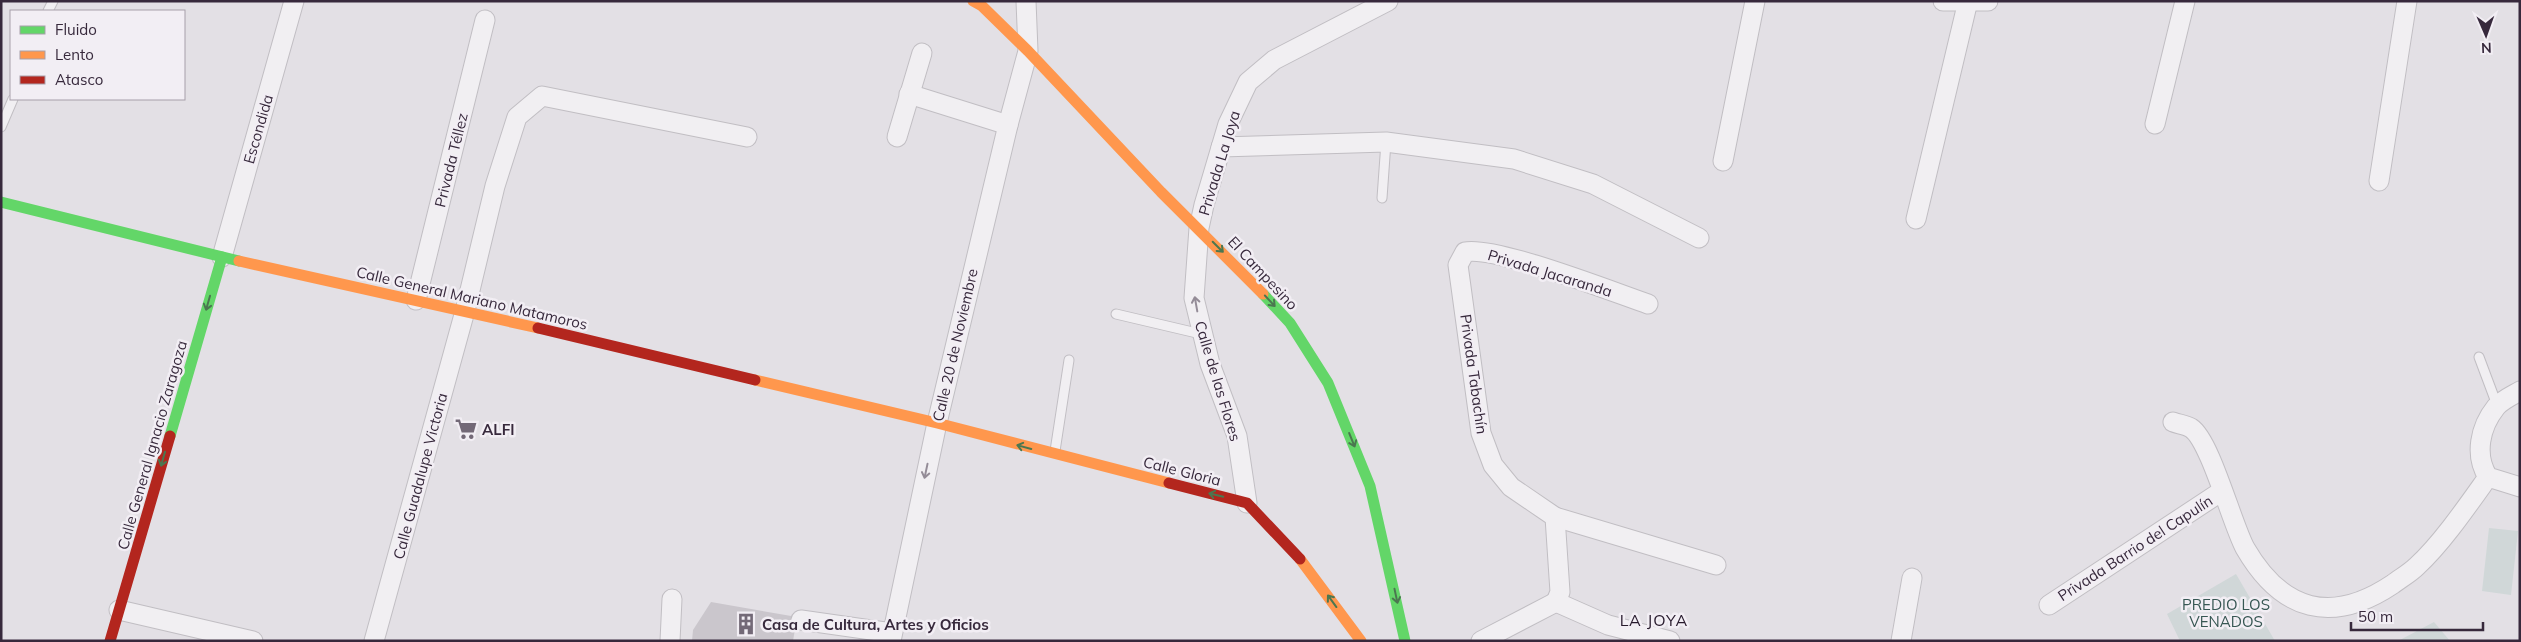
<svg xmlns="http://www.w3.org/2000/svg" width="2521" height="642" font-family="Mulish,sans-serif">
  <rect width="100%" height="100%" fill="#e3e0e5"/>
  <g fill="#d0d7d8">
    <polygon points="2489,528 2518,531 2511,595 2482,591"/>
    <polygon points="2236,574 2275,641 2180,641 2167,614"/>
    <polygon points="2434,622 2450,641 2398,641"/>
  </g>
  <polygon fill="#cac6cc" points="711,602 797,617 793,641 692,641 693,630"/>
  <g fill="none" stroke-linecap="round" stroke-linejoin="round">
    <g stroke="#c1bec3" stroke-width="11">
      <g id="lane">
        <polyline points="48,11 53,1"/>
        <polyline points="1,127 13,99"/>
        <polyline points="1382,198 1386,142"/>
        <polyline points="1116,314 1201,334"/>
        <polyline points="2479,357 2497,405"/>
        <polyline points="1055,451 1069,360"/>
      </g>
    </g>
    <g stroke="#c1bec3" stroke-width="21">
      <g id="street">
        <polyline points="1943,1 1988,1"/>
        <polyline points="909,94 1008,125"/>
        <polyline points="2155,124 2185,1"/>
        <polyline points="897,137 922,53"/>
        <polyline points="1221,147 1386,142 1514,159 1593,184 1699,238"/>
        <polyline points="1723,161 1755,1"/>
        <polyline points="2379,181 2407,1"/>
        <polyline points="1916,219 1968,1"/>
        <polyline points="222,257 294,1"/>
        <polyline points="416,300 485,20"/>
        <path d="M2520,391C2513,395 2502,400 2496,407C2480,427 2474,455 2488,477L2520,487"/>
        <path d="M2173,422C2178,424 2186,425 2191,428C2210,440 2232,524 2245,548C2282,612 2332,625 2393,584C2401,578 2410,573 2417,566C2442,543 2468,505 2488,477"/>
        <polyline points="1247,503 1237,436 1210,364 1194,298 1199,228 1204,205 1228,124 1248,82 1274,60 1388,1"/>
        <polyline points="1555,517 1716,565"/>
        <path d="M1556,602L1560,592L1555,517L1511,487L1493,465L1481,433L1458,265L1465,252C1493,245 1613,292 1648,304"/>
        <polyline points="1556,602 1608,625 1670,641"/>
        <polyline points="2049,605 2222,491"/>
        <polyline points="119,610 253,641"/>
        <polyline points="801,620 892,633"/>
        <polyline points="374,641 465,311 495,186 517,117 542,96 747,137"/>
        <polyline points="670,641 672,599"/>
        <polyline points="891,641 937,423 1008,125 1028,51 1026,1"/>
        <polyline points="1481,641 1556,602"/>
        <polyline points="1901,641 1912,578"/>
      </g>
    </g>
    <use href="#lane" stroke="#f1eff2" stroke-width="9"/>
    <use href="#street" stroke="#f1eff2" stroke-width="19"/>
    <g stroke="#63d668" stroke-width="11">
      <polyline points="1,202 239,261"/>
      <polyline points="1263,294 1290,323 1328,383 1370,486 1405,641"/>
      <polyline points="170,436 222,257"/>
    </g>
    <g stroke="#ff974d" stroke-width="11">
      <polyline points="973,1 982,6 1028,51 1161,192 1263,294"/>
      <polyline points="239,261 538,328"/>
      <polyline points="755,380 937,423 1169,483"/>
      <polyline points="1300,559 1361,641"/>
    </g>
    <g stroke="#b3261e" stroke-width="11">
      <polyline points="538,328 755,380"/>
      <polyline points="1169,483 1247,503 1300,559"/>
      <polyline points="110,641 170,436"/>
    </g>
  </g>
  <defs><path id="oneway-shaft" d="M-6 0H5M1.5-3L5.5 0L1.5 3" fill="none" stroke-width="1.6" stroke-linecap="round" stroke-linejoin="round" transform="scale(1.25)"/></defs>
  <g stroke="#4b7750">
    <use href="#oneway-shaft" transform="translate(1218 247) rotate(45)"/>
    <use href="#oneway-shaft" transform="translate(1270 301) rotate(47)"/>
    <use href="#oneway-shaft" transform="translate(208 303) rotate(106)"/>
    <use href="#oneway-shaft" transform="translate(1352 440) rotate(68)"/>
    <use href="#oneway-shaft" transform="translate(1024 447) rotate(-165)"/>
    <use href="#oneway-shaft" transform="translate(163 459) rotate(106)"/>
    <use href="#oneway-shaft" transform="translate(1216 495) rotate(-166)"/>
    <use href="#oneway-shaft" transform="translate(1396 596) rotate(78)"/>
    <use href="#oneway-shaft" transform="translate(1332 601) rotate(-126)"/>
  </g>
  <g stroke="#948c97">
    <use href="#oneway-shaft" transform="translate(1196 304) rotate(-100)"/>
    <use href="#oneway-shaft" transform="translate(926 471) rotate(102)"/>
  </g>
  <defs>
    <g id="supermarket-bare" transform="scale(1.725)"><path d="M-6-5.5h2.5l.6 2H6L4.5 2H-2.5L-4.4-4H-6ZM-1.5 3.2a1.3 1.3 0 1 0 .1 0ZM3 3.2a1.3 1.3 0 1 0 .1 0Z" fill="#736977" stroke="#f2eef4" stroke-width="2.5" paint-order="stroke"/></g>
    <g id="building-bare" transform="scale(1.725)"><path d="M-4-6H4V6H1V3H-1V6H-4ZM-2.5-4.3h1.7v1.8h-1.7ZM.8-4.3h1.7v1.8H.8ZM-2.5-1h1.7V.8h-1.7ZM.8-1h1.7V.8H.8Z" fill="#736977" stroke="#f2eef4" stroke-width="2.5" paint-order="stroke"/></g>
  </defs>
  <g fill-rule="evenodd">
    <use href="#supermarket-bare" x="466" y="429"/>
    <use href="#building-bare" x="746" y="624"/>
  </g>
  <g text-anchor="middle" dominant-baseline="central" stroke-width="5" stroke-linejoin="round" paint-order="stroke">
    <g font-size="15" fill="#37293c" stroke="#f2eef4">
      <text transform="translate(258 129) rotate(-74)">Escondida</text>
      <text transform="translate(451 160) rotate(-76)">Privada Téllez</text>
      <text transform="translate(1219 163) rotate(-73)">Privada La Joya</text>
      <text transform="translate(1263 273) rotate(47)">El Campesino</text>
      <text transform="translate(1550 273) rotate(17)">Privada Jacaranda</text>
      <text transform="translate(472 298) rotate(13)">Calle General Mariano Matamoros</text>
      <text transform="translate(955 345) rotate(-77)">Calle 20 de Noviembre</text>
      <text transform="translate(1474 374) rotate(82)">Privada Tabachín</text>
      <text transform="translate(1218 381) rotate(73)">Calle de las Flores</text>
      <text transform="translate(152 445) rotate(-74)">Calle General Ignacio Zaragoza</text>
      <text transform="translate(1182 471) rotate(14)">Calle Gloria</text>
      <text transform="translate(420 476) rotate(-75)">Calle Guadalupe Victoria</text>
      <text transform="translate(2135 548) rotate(-33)">Privada Barrio del Capulín</text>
    </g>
    <g font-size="15" font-weight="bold" fill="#37293c" stroke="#f2eef4" text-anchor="start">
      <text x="482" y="429">ALFI</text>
      <text x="762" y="624">Casa de Cultura, Artes y Oficios</text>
    </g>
    <g font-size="15" fill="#375753" stroke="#f2eef4">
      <text x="2226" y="604">PREDIO LOS<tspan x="2226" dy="17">VENADOS</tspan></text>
    </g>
    <g font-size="16" letter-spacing="1" fill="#281b2d" stroke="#f2eef4">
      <text x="1654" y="620">LA JOYA</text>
    </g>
  </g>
  <rect width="2521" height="642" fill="none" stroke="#37293c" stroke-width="5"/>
  <rect x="10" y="10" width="175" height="90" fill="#f2eef4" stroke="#a79faa"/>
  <rect x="20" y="26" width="25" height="8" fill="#63d668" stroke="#a79faa"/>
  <text x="55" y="35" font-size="15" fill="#37293c">Fluido</text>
  <rect x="20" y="51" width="25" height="8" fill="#ff974d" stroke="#a79faa"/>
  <text x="55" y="60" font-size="15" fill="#37293c">Lento</text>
  <rect x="20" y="76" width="25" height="8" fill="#b3261e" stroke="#a79faa"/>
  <text x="55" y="85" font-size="15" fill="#37293c">Atasco</text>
  <g transform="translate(2486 35) rotate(178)" stroke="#f2eef4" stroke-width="4" paint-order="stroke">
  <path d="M0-4L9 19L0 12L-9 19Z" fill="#37293c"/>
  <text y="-8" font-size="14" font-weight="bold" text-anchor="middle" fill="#37293c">N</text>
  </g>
  <path d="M2351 622v8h132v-8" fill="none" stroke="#37293c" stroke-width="2.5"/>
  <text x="2358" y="622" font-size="15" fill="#37293c" stroke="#f2eef4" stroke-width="4" paint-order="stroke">50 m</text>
</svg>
